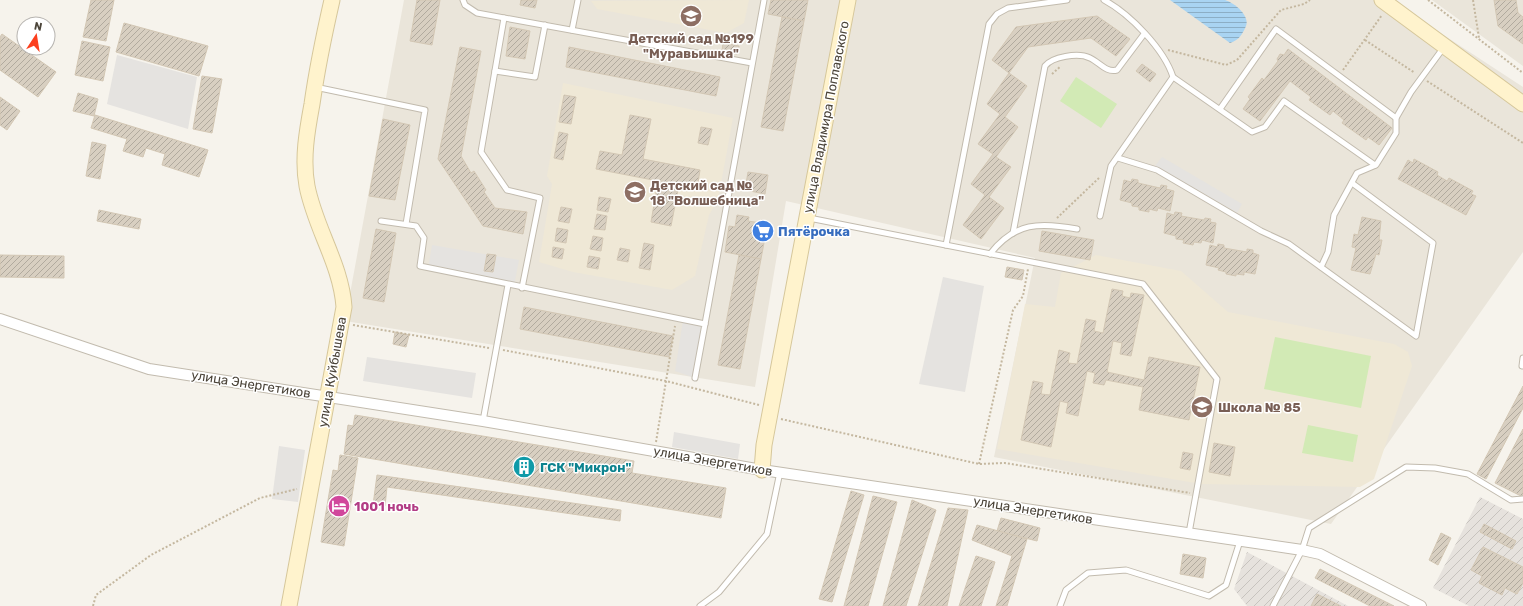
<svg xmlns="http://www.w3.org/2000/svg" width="1523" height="606" font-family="Rubik,sans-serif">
  <defs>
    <pattern id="industrial-furrows" width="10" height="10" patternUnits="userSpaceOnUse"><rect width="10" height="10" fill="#e6e2dd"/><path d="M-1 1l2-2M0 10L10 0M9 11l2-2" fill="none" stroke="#c7c3be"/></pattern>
    <pattern id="water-rules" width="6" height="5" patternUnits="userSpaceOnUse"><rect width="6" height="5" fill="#a9d4f2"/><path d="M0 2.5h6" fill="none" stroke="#8caec5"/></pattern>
    <pattern id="building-hatch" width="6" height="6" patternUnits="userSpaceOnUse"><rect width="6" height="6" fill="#d8cfc1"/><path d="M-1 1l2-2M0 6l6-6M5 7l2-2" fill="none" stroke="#b1aa9e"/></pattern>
  </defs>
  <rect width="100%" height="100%" fill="#f6f3ec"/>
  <g fill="#eae5da">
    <polygon points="404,0 1390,0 1523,87 1523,252 1331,524 994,457 1035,258 786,201 755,387 345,321"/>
    <polygon points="1432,0 1523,0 1523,66"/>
  </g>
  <g fill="url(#industrial-furrows)">
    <polygon points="1480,497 1523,519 1523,606 1469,606 1433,588"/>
    <polygon points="1247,552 1348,606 1247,606 1234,589"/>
  </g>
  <g fill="#efe8d6">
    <polygon points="749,0 744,23 726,33 597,9 591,1"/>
    <polygon points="563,83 733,118 718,200 709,215 695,276 672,290 573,272 539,262 552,184 547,176"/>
    <polygon points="1096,255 1181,271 1228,312 1394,344 1408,352 1412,366 1374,479 1360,487 1201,484 997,449 1025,304 1055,307 1061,273"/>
  </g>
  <g fill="#d2eab5">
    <polygon points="1076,77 1117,104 1101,128 1060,101"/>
    <polygon points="1275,337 1371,356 1361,408 1264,389"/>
    <polygon points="1308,425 1358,435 1353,462 1302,453"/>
  </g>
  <g fill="#e5e3e0">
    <polygon points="117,55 197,77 188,129 107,104"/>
    <polygon points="1162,157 1242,204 1237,213 1155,166"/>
    <polygon points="432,245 519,260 514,286 428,268"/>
    <polygon points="943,277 984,286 965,392 919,384"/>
    <polygon points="683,320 705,324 695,378 675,371"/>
    <polygon points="367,357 476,373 472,398 363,381"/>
    <polygon points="674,432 740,444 738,459 672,447"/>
    <polygon points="279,446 305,450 298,502 272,499"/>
  </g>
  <path fill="url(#water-rules)" d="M1170,0C1180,0 1218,0 1225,0C1235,3 1250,16 1246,26C1242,35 1239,40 1230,43Z"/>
  <g fill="url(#building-hatch)" stroke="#d3c7b4">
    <polygon points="91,0 114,0 106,41 83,37"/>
    <polygon points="417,0 440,0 432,45 410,41"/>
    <polygon points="521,0 537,0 535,8 520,5"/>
    <polygon points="771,0 808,0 804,21 768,14"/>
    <polygon points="1494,0 1516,0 1518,13 1523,17 1523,44 1498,26"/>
    <polygon points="1097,16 1130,39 1116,56 1091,38 1028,47 1009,73 992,60 1016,27"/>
    <polygon points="782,17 804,21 783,131 761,127"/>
    <polygon points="124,23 208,46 199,76 116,52"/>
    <polygon points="510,27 530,31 525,59 506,56"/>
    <polygon points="2,34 56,72 38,97 0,70 0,37"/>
    <polygon points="82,41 110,47 103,81 75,75"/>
    <polygon points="723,43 739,46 737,54 722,51"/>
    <polygon points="460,47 481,51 461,156 471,173 474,171 486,190 484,192 495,208 527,212 523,234 483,226 438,159"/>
    <polygon points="569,47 720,77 716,96 566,67"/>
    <polygon points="1288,49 1392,128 1379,145 1368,137 1366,140 1342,123 1344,120 1333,111 1330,115 1309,100 1311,97 1290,81 1260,121 1243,109 1250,99 1248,97 1262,78 1264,80 1278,61 1277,59 1280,54 1284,55"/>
    <polygon points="1142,64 1156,74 1150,82 1136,71"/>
    <polygon points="1009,73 1027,86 1005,117 1018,127 996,157 1011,167 989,197 1004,208 981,239 963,225 985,195 971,184 993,154 978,144 1000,114 987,104"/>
    <polygon points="202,76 222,79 212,133 193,129"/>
    <polygon points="78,93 98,99 94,116 73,111"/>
    <polygon points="564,95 576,97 571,124 559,122"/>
    <polygon points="0,97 20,111 7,130 0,125"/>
    <polygon points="95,115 208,150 199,177 162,165 165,154 146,148 143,157 123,151 127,139 91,128"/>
    <polygon points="630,115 651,119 643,159 700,170 697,189 679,185 671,226 651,222 658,181 596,169 600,151 622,155"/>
    <polygon points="383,119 410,125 395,200 369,196"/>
    <polygon points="701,127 712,129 708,145 698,143"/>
    <polygon points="559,132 568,134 563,160 554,158"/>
    <polygon points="92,142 106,145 100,179 86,176"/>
    <polygon points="1414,159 1438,172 1437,175 1447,181 1449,178 1473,191 1471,194 1476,196 1466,215 1398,179 1408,160 1413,163"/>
    <polygon points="748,172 768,175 765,194 745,190"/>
    <polygon points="1132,179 1138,180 1138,183 1160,188 1161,185 1167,186 1166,189 1174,191 1170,211 1158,208 1157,211 1149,209 1149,212 1139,210 1139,207 1132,206 1132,203 1120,200 1124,180 1131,182"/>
    <polygon points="599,197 611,199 608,212 597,210"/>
    <polygon points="561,207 572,209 569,223 558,221"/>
    <polygon points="99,210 141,219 139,229 97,221"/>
    <polygon points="1175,212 1182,213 1181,216 1204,220 1205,218 1211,219 1210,222 1216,223 1213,243 1202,240 1201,243 1194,242 1193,245 1183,243 1184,240 1176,239 1176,236 1164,233 1167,213 1174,215"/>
    <polygon points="597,214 607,216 605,230 594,229"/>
    <polygon points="737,215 749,217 748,221 761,223 761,220 768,221 761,259 725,252 729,226 735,227"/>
    <polygon points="1362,217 1381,221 1379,240 1382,240 1379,255 1376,254 1370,274 1351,270 1356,248 1352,247 1354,234 1358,235"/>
    <polygon points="557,228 568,230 566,243 555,241"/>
    <polygon points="376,229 396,233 384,302 363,298"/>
    <polygon points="1042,231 1094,240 1090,260 1039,251"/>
    <polygon points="593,236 603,238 601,251 590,249"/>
    <polygon points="644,243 654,245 650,270 639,268"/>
    <polygon points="1218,244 1224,245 1224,248 1247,252 1247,249 1253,250 1253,253 1259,255 1255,274 1244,272 1244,275 1236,274 1236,276 1226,274 1226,272 1218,270 1219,268 1206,265 1210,245 1217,247"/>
    <polygon points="553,247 564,249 562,259 552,257"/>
    <polygon points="620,248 630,250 628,262 617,260"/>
    <polygon points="487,254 496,255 493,272 484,271"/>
    <polygon points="0,255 64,256 64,278 0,277"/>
    <polygon points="739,255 761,259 740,369 718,365"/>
    <polygon points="589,256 600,258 598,269 587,267"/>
    <polygon points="1007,267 1024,270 1022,280 1005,277"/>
    <polygon points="1112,289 1123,291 1122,296 1130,298 1131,293 1144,295 1131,356 1120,354 1122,343 1113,341 1107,372 1144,380 1149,357 1200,367 1189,420 1139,410 1143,387 1106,380 1104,385 1093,383 1095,373 1087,371 1078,416 1066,413 1068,403 1060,401 1051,447 1021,440 1033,381 1043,383 1041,394 1050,395 1059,350 1070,353 1068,363 1077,364 1086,319 1096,321 1094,331 1103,333"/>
    <polygon points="524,307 673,336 669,357 520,329"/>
    <polygon points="395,332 409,335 406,347 393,344"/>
    <polygon points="1523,386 1523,408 1486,479 1477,474"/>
    <polygon points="355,415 634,461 632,473 726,488 721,518 344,454 348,425 353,426"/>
    <polygon points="1523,429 1523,497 1495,483"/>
    <polygon points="1214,443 1235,447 1230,476 1209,472"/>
    <polygon points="1183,452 1193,454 1190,470 1180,468"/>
    <polygon points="340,455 358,458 344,546 321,542 333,470 338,471"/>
    <polygon points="377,475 621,510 620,521 387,487 385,506 373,505"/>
    <polygon points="851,491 864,495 832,602 819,599"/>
    <polygon points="873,496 897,502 868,606 844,606"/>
    <polygon points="912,500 936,510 906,606 883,606"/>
    <polygon points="948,508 968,510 947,606 918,606"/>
    <polygon points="1001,518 1040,528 1037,541 997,531"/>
    <polygon points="1484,524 1516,541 1512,549 1480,532"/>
    <polygon points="977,525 1027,539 1007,606 996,606 1012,556 972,540"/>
    <polygon points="1441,533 1451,538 1438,565 1429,560"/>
    <polygon points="1483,547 1523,567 1523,583 1517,594 1505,588 1502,595 1479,583 1482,576 1471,570"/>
    <polygon points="1183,554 1206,558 1203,578 1180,574"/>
    <polygon points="976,556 995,562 981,606 959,606"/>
    <polygon points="1320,569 1394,606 1370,606 1315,578"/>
    <polygon points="1317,594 1341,606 1311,606"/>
  </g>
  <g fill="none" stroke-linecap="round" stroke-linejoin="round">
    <g stroke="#c2bbae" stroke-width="7">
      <g id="lane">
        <polyline points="463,0 465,5 477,13 752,63"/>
        <polyline points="504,18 481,152 507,190 540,198 522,288"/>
        <polyline points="572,30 578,0"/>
        <polyline points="495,71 535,77 545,25"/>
        <polyline points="1173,77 1252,132 1265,127 1284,101 1375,165"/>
        <polyline points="315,87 425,110 406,224"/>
        <polyline points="1220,109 1276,29 1396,118"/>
        <polyline points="1118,158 1157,170 1261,231 1289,244 1416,336 1433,243 1352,183"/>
        <path d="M1100,216L1111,166L1173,77C1164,49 1130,14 1104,0"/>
        <polyline points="809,218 1143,284 1217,379 1189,533"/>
        <polyline points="381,221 416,226 424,238 420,266 705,324 695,378"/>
        <path d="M1013,233L1045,66C1052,57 1078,52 1090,58C1099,62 1106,73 1117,70L1144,34"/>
        <polyline points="946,245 989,24 997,14 1008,8 1067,0"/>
        <path d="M990,254C1015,222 1040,222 1077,229"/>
        <polyline points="1321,267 1328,252 1334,215 1357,173 1376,165 1396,133 1396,118 1411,92 1444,47"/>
        <polyline points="705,324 764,0"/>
        <polyline points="1522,366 1523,358"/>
        <polyline points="483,421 508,285"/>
        <polyline points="700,606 719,592 767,534 780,472"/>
        <polyline points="1060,606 1066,590 1088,573 1126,570 1209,596 1226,585 1240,541"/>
        <polyline points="1273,606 1302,550 1309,528 1406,467 1435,468 1468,474 1511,500 1523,499"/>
      </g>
    </g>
    <g stroke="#c2bbae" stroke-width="12">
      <polyline id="street" points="0,319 149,369 483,421 762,470 1302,550 1320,554 1421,606"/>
    </g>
    <g stroke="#d6c79b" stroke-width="17">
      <g id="secondary">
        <polyline points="1382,0 1523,104"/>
        <polyline points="762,470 764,445 848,0"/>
        <path d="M289,606L344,307C341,264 315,228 307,186C302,159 307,131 312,104C317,69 324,35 332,0"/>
      </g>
    </g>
    <g stroke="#c4b79f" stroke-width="2" stroke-dasharray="2 2" stroke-linecap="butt">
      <polyline points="1428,0 1523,73"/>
      <polyline points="1473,0 1479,38"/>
      <polyline points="1365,40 1415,73"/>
      <polyline points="1168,50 1226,65 1237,60 1281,10 1304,4 1310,0"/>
      <polyline points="1343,70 1382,15"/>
      <polyline points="1052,74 1061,66"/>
      <polyline points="1427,81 1523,143"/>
      <polyline points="1057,218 1100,177"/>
      <polyline points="353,325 489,348"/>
      <polyline points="503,350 666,381 759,405"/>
      <polyline points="781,419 979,464 1005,463 1190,493"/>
      <polyline points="656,442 675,326"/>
      <polyline points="979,464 1013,310 1023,296 1028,269"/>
      <polyline points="93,606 96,595 151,555 260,498 297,489"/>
    </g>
    <use href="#lane" stroke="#fff" stroke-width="5"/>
    <use href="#street" stroke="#fff" stroke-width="10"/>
    <use href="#secondary" stroke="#fff3cd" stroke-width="15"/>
  </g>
  <defs>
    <g id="school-disc" transform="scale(1.15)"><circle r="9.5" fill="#8d6e63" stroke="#fff"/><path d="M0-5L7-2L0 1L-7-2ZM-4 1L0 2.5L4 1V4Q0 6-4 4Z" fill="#fff"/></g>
    <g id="supermarket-disc" transform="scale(1.15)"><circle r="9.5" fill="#3f7fe0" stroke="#fff"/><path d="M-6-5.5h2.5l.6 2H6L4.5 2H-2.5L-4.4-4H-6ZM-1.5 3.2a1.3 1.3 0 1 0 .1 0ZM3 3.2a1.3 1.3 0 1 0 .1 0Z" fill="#fff"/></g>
    <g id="building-disc" transform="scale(1.15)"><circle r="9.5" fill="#0f9aa8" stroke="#fff"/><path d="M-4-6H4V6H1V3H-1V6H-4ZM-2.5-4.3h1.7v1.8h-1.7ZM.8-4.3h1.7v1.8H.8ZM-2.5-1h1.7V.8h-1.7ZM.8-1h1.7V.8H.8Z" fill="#fff"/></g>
    <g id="hotel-disc" transform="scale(1.15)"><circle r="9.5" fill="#d1479c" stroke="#fff"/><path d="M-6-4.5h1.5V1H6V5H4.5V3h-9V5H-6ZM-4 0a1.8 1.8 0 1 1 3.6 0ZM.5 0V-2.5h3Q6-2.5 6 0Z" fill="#fff"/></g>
  </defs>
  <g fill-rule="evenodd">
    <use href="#school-disc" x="691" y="16"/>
    <use href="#school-disc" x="635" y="192"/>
    <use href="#supermarket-disc" x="763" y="231"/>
    <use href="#school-disc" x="1202" y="407"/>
    <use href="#building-disc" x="524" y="467"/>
    <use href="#hotel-disc" x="339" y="506"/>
  </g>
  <g text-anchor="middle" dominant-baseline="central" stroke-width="3" stroke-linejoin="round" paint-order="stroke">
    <g font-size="13" font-weight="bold" fill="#785e54" stroke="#fff" text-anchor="start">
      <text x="691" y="38" text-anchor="middle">Детский сад №199<tspan x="691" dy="15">"Муравьишка"</tspan></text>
      <text x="650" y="185">Детский сад №<tspan x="650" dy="15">18 "Волшебница"</tspan></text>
      <text x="1218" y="407">Школа № 85</text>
    </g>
    <g font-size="13" fill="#4b4439" stroke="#fff">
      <text transform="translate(826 117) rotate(-79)">улица Владимира Поплавского</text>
      <text transform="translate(332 372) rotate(-80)">улица Куйбышева</text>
      <text transform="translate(251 384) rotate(9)">улица Энергетиков</text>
      <text transform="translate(713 461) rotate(10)">улица Энергетиков</text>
      <text transform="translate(1033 510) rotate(9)">улица Энергетиков</text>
    </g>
    <g font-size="13" font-weight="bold" fill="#366cbe" stroke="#fff" text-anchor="start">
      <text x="778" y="231">Пятёрочка</text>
    </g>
    <g font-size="13" font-weight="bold" fill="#0d838f" stroke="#fff" text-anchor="start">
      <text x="540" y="467">ГСК "Микрон"</text>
    </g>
    <g font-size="13" font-weight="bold" fill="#b23c85" stroke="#fff" text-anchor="start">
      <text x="354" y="506">1001 ночь</text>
    </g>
  </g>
  <g transform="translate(36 36) rotate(12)"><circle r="19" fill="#ffffff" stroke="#b7b4b0"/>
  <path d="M0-3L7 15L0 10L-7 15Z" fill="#fc3f1d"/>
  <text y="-6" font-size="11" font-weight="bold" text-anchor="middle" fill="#4b4439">N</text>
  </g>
</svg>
